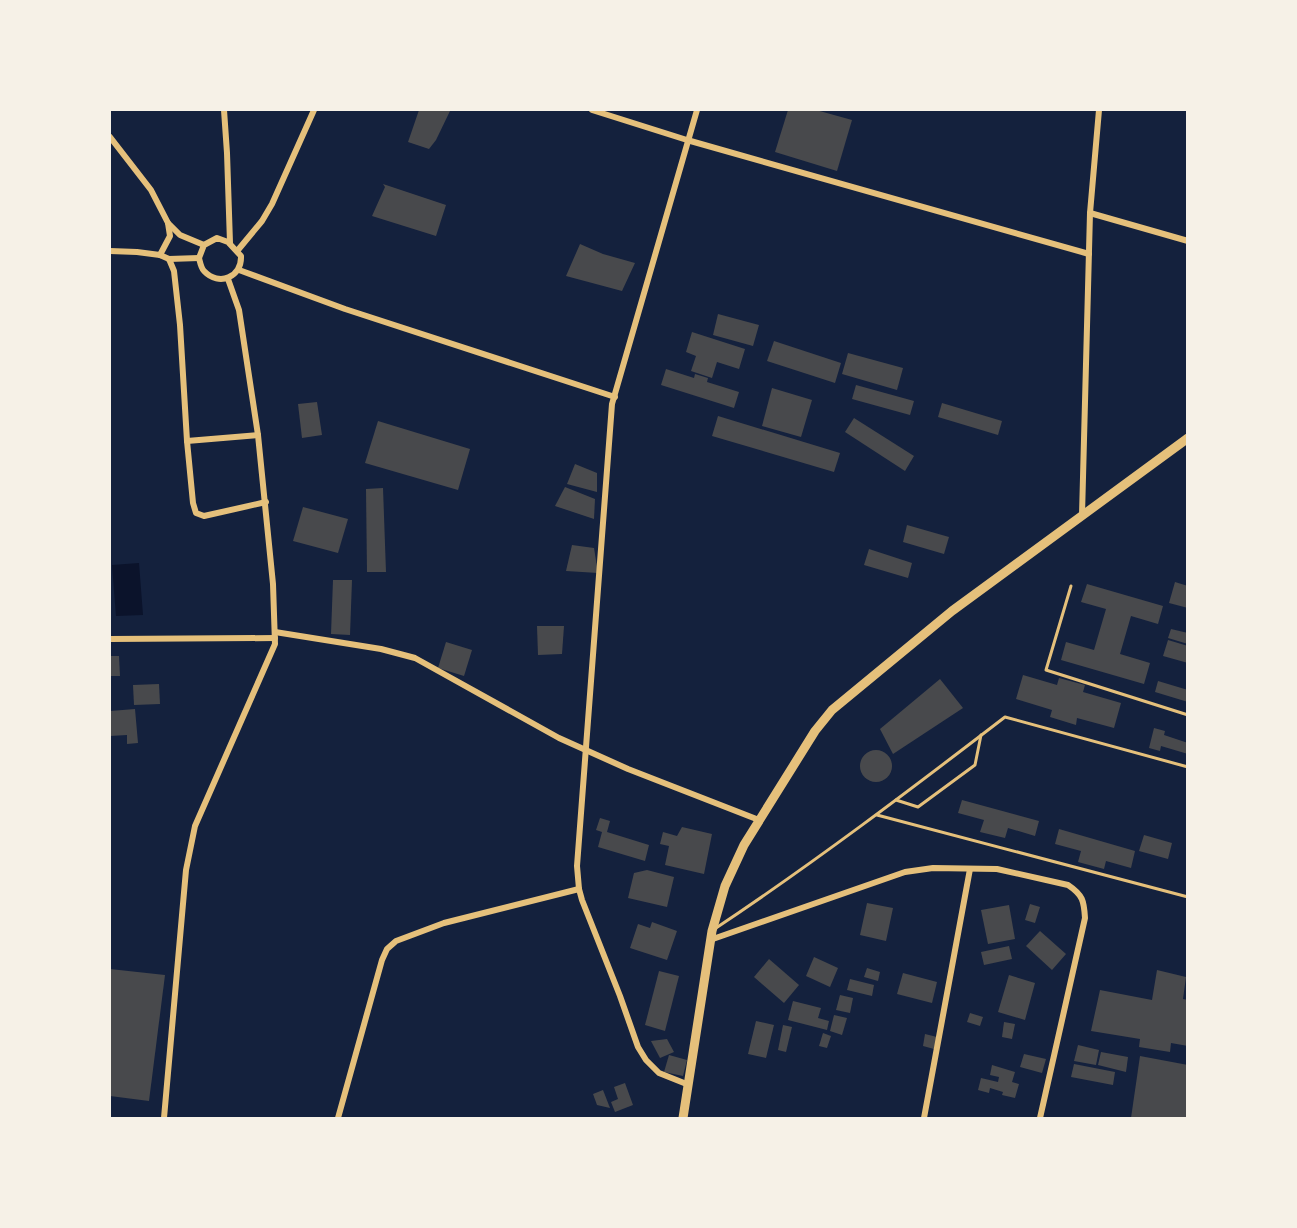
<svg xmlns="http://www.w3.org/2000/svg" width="1297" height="1228" font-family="'PT Sans',sans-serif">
  <rect width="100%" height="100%" fill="#14213d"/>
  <polygon fill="#0b132b" points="139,563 143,615 116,616 112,565"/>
  <g fill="#48494c">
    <polygon points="419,110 450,110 450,111 436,140 429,149 408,142"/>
    <polygon points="788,110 816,110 852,120 837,171 775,152"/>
    <polygon points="383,184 446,205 436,236 372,216 385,187"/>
    <polygon points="580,244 603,254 635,263 622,291 566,276"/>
    <polygon points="718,314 759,325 753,346 713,335"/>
    <polygon points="692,332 745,349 739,369 717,362 712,378 691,371 696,356 686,352"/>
    <polygon points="774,341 841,363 835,383 767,361"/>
    <polygon points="848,353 903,368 897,390 842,374"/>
    <polygon points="666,369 694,378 695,374 708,378 707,382 739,392 734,408 661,385"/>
    <polygon points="856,385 914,401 910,415 852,399"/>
    <polygon points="772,388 812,400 801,437 762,426"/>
    <polygon points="317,402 322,435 302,438 298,404"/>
    <polygon points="942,403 1002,421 998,435 938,417"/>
    <polygon points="718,416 840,453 834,472 712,436"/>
    <polygon points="854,418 914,456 905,471 845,432"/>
    <polygon points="378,421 470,449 458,490 365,463"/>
    <polygon points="575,464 597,473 597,492 567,484"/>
    <polygon points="565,487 595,499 594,519 555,506"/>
    <polygon points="383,488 386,572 367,572 366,489"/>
    <polygon points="303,507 348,519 338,553 293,541"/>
    <polygon points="907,525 949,537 944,554 903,542"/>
    <polygon points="572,545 594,548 598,573 566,571"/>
    <polygon points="869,549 912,563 908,578 864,565"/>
    <polygon points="333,580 352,580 350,635 331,634"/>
    <polygon points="1175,582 1188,586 1188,608 1169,603"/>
    <polygon points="1087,584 1163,606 1158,624 1131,616 1120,654 1150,663 1144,684 1061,660 1066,642 1094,650 1106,609 1081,602"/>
    <polygon points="537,626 564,626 562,654 538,655"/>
    <polygon points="1171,629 1188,633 1188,644 1168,638"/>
    <polygon points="1168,640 1188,646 1188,663 1163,656"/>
    <polygon points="446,642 472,650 464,676 438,668"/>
    <polygon points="110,656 119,656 120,676 110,676"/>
    <polygon points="1023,675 1057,685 1059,678 1085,685 1083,692 1121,703 1114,728 1077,718 1076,725 1050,717 1052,710 1016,699"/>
    <polygon points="940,679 963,708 893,754 880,729"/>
    <polygon points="1158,681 1188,690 1188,702 1155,692"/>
    <polygon points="159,684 160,704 134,705 133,685"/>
    <polygon points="135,709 138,743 127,744 127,735 110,736 110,711"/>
    <polygon points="1154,728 1165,731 1164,735 1188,743 1188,754 1161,746 1160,751 1149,748"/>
    <circle cx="876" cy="766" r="16"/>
    <polygon points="962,800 1039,821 1035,836 1008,828 1005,838 980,832 984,820 958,813"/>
    <polygon points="600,818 610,821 607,832 649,845 645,861 598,847 602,832 596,830"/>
    <polygon points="682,827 712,834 704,874 665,865 669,846 660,844 663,832 677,836"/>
    <polygon points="1059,829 1135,851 1131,868 1106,861 1104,869 1078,862 1081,851 1055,844"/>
    <polygon points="1144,835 1172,843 1168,859 1139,851"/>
    <polygon points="647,870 674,877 667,907 628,898 634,873"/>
    <polygon points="867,903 893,908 886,941 860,935"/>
    <polygon points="1030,904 1040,907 1035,923 1025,920"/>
    <polygon points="1009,905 1015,939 988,944 981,910"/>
    <polygon points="652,922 677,931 667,960 630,948 638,924 650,928"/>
    <polygon points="1040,931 1066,954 1052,970 1026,946"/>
    <polygon points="1009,946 1012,959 984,965 981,952"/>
    <polygon points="814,957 838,968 830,987 806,976"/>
    <polygon points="769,959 799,985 784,1003 754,977"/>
    <polygon points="867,968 880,972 878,981 864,977"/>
    <polygon points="110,969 165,975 149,1101 110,1096"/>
    <polygon points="1157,970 1186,977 1183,999 1188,1000 1188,1046 1171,1043 1170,1052 1139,1047 1140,1039 1091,1031 1100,990 1152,1000"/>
    <polygon points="659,971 679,976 665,1031 645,1025"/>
    <polygon points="903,973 937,982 932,1003 897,994"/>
    <polygon points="1009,975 1035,983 1025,1020 998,1012"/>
    <polygon points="850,979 874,985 872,996 847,990"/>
    <polygon points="840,995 853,998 850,1013 836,1010"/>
    <polygon points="793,1001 821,1008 818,1018 829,1021 827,1030 788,1020"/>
    <polygon points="970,1013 983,1017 980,1026 967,1022"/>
    <polygon points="834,1015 847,1018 842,1035 830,1031"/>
    <polygon points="756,1021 774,1025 766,1058 748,1054"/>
    <polygon points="1004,1022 1015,1024 1012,1039 1002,1037"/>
    <polygon points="783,1025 792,1027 786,1052 778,1050"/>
    <polygon points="823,1033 831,1036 827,1048 819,1046"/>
    <polygon points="925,1034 937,1037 934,1049 923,1046"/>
    <polygon points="667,1039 674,1052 660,1058 651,1041"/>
    <polygon points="1078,1045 1099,1050 1096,1065 1074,1061"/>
    <polygon points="1101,1052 1128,1057 1126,1072 1098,1065"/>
    <polygon points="1024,1054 1046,1059 1042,1073 1020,1067"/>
    <polygon points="669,1055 687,1060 683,1076 664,1072"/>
    <polygon points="1140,1056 1188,1065 1188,1118 1131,1118"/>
    <polygon points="1074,1064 1115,1072 1113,1085 1071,1077"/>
    <polygon points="992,1065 1015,1072 1012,1082 1019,1084 1015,1098 1002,1095 1003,1092 990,1088 989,1093 978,1090 981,1078 998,1082 999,1077 990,1075"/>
    <polygon points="625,1083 633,1105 615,1112 611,1102 618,1099 614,1087"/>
    <polygon points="603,1090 610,1108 597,1105 593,1094"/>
  </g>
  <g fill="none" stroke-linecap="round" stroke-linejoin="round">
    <g stroke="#e5c07b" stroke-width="3">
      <polyline points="1071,586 1046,670 1188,715"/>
      <polyline points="896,800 918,807 975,765 981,735"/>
      <polyline points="877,815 1188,897"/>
      <path d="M716,928C815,862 910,790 1005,717L1188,767"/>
    </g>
    <g stroke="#e5c07b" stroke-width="6">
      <polyline points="224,110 227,153 230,243"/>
      <polyline points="592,110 687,140 1089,254"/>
      <polyline points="110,137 151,190 168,223 180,235 204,245"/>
      <polyline points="1090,213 1188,241"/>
      <path d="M217,238L228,242L241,256C242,277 219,287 204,271C201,268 200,262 199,258L204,245Z"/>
      <polyline points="238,250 262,221 272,204 314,110"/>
      <polyline points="110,251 137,252 160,255 169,259 199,258"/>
      <polyline points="160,255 170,236 168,223"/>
      <polyline points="169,259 174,271 180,325 187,441 258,435"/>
      <polyline points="239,270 345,309 615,397"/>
      <polyline points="187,441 193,503 196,513 204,516 266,502"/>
      <polyline points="1082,515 1090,213 1099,110"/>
      <polyline points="275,632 381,649 415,658 559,738 628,769 759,820"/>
      <polyline points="110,639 275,638"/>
      <path d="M710,940L905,872L933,868L997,869L1068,885C1083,895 1084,901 1085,918L1040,1118"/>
      <polyline points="689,1085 659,1073 646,1060 638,1047 620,996 582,900 579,889 577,866 612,404 697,110"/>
      <polyline points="164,1118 186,870 195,826 275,644 273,584 258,435 239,310 228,279"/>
      <polyline points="338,1118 382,960 387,949 396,941 444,923 579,889"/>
      <polyline points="924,1118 970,869"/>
    </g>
    <polyline stroke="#e5c07b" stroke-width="9" points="683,1118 712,931 725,886 744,845 815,731 832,710 952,611 1188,438"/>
  </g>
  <rect width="1297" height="1228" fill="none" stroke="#f6f1e7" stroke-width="222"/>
</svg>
